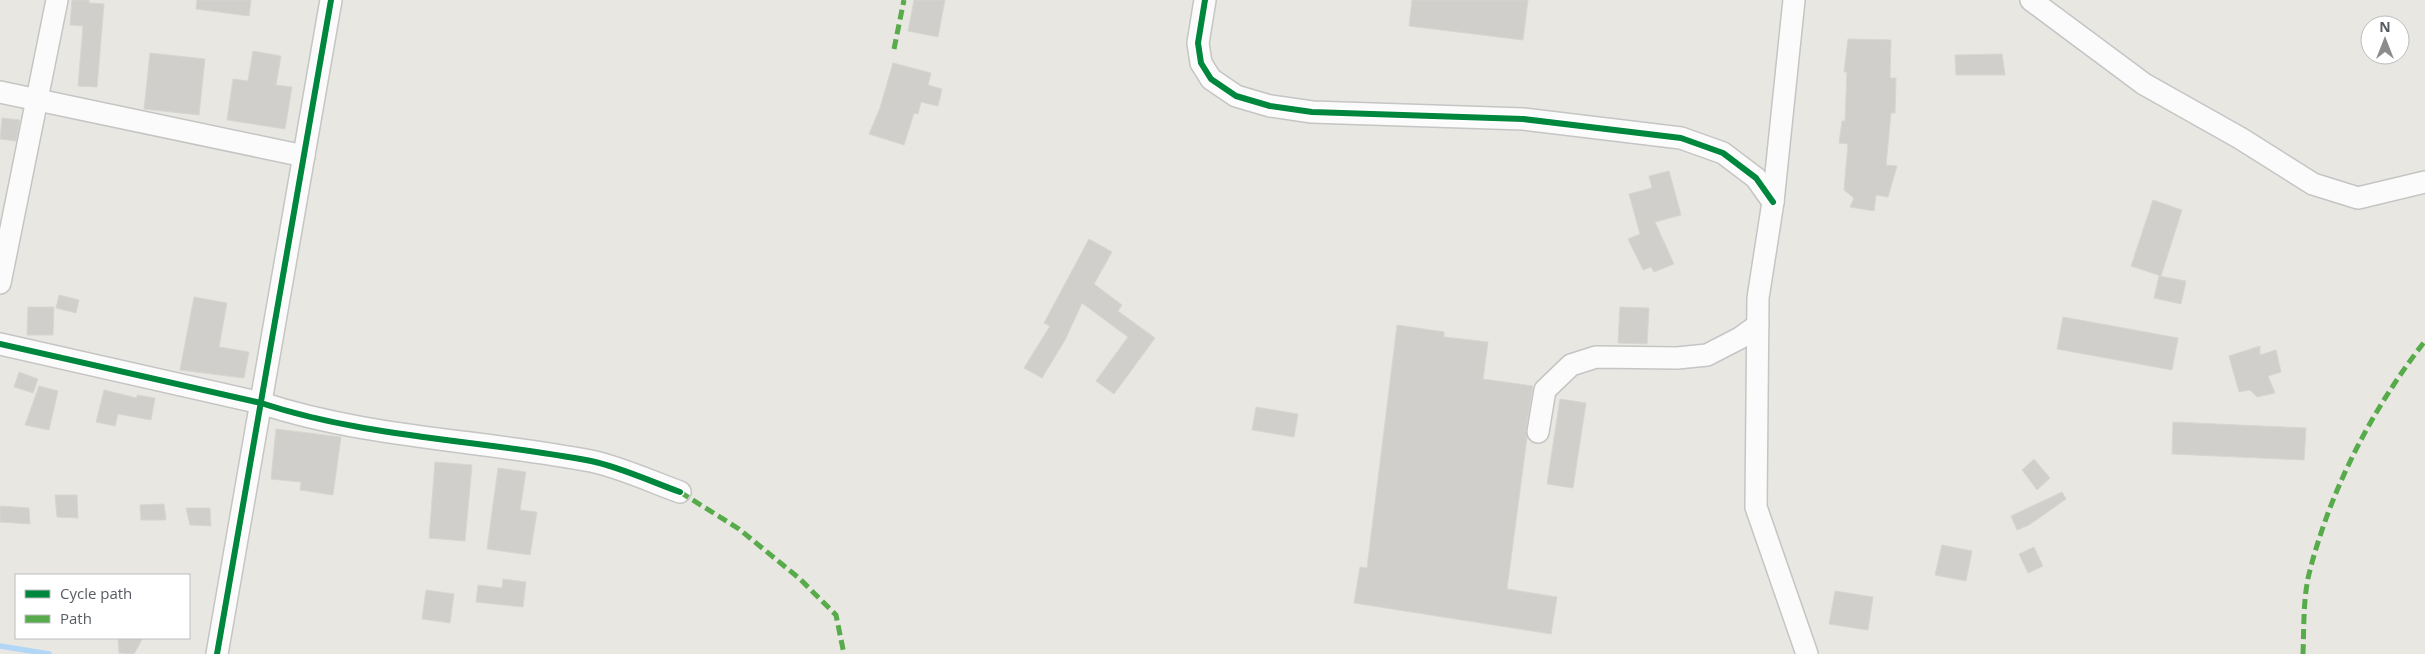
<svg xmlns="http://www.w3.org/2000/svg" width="2425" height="654" font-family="'Open Sans',sans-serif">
  <rect width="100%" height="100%" fill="#e8e7e2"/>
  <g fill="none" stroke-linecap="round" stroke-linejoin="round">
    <polyline stroke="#b2d7f6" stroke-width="5.5" points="0,646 49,654"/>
  </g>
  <g fill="#d0cfcc" stroke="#d8d6d1">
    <polygon points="72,0 89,0 89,3 104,4 97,87 78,86 83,26 70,25"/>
    <polygon points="197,0 251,0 249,16 196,9"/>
    <polygon points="914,0 945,0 938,37 908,31"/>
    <polygon points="1412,0 1528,0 1523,40 1409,26"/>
    <polygon points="1848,39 1891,40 1890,78 1896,78 1895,113 1891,113 1886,165 1897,166 1888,197 1876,195 1874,211 1850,207 1854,198 1844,190 1848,144 1839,143 1842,121 1845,121 1847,72 1844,72"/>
    <polygon points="253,51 281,56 276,85 292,87 285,129 227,120 233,79 248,81"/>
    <polygon points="150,53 205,59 199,115 144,109"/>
    <polygon points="2002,54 2005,75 1956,75 1955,55"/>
    <polygon points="893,63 931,73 928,85 942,89 938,106 921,102 918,114 914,113 904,145 869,134 880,108"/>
    <polygon points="2,118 20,120 16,141 0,139"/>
    <polygon points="1669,171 1681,215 1655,222 1674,264 1654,272 1651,267 1643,270 1628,239 1640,234 1629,194 1652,188 1649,176"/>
    <polygon points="2153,200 2182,210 2161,276 2131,266"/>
    <polygon points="1089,239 1112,252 1094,284 1122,305 1118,311 1155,338 1114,394 1096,381 1128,337 1082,303 1065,340 1042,378 1024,368 1050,326 1044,323"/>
    <polygon points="2159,276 2186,281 2181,304 2154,298"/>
    <polygon points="59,295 79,300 76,313 56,308"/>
    <polygon points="194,297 227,303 219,347 249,352 244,378 180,370"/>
    <polygon points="28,307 54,307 53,335 27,335"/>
    <polygon points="1620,307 1649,308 1647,344 1618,343"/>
    <polygon points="2063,317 2178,338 2172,370 2057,349"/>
    <polygon points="1397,325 1444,332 1444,337 1488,342 1483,379 1533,386 1526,430 1527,438 1507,589 1557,597 1551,634 1354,603 1360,567 1367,568"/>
    <polygon points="2260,346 2260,355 2276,350 2281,372 2268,376 2275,393 2257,397 2250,390 2239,392 2229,356"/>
    <polygon points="19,372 38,379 33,393 14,387"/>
    <polygon points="39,386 58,391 49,430 25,425"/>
    <polygon points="104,390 137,398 137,395 155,398 151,420 118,414 115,426 96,422"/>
    <polygon points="1560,399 1586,403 1573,488 1547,484"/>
    <polygon points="1256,407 1298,414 1294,437 1252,430"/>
    <polygon points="2173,422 2306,428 2304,460 2172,454"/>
    <polygon points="276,429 341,437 333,495 300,490 301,482 271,479"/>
    <polygon points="2034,459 2050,478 2037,490 2022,470"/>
    <polygon points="435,462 472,465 465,541 429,538"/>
    <polygon points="498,468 526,472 520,510 537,512 530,555 487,549"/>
    <polygon points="2062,492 2066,499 2029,525 2017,530 2011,516"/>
    <polygon points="55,495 77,495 78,518 57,517"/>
    <polygon points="164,504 166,520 141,520 140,505"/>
    <polygon points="0,506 29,508 30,524 0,522"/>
    <polygon points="186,508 210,508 211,526 190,525"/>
    <polygon points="1942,545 1972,551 1966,581 1935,575"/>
    <polygon points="2034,547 2043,566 2028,573 2019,554"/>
    <polygon points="503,579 526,582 523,607 476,602 478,585 502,588"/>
    <polygon points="426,590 454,594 450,623 422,619"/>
    <polygon points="1835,591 1873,597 1868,630 1829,624"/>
    <polygon points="118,638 143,638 134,654 119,653"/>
  </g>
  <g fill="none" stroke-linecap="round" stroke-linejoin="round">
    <g stroke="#c4c5c4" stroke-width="24">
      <g id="minor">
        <polyline points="1205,0 1198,43 1201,63 1211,79 1236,96 1270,106 1312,112 1523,119 1681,138 1723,153 1756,178 1773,202"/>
        <polyline points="1794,0 1773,202 1758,298 1756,507 1807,654"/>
        <polyline points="2031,0 2144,84 2240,138 2313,184 2358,198 2425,182"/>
        <polyline points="0,92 304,156"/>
        <polyline points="0,283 57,0"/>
        <path d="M0,344L261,403C367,438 482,440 591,461C620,467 652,482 680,492"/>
        <polyline points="1538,432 1545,390 1571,365 1596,357 1677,358 1707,355 1740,338 1758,325"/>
        <polyline points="217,654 331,0"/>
      </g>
    </g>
    <use href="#minor" stroke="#fcfbfb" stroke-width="21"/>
    <g stroke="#58ab4b" stroke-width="5" stroke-dasharray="10 5" stroke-linecap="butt">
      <polyline points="894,49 904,0"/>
      <polyline points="680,492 739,529 800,579 836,615 844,654"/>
      <path d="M2303,654C2304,629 2303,599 2309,574C2330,490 2372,409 2425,341"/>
    </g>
    <g stroke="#fff" stroke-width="9">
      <g id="cycleway">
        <polyline points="1205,0 1198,43 1201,63 1211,79 1236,96 1270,106 1312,112 1523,119 1681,138 1723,153 1756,178 1773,202"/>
        <path d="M0,344L261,403C367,438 482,440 591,461C620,467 652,482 680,492"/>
        <polyline points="217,654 331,0"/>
      </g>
    </g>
    <use href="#cycleway" stroke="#00873e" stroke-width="6"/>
  </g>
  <rect x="15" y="574" width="175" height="65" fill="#ffffff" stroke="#bcbdc0"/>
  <rect x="25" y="590" width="25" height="8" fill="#00873e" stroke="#bcbdc0"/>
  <text x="60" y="599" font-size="15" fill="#575b61">Cycle path</text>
  <rect x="25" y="615" width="25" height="8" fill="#58ab4b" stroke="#bcbdc0"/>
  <text x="60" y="624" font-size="15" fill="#575b61">Path</text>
  <g transform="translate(2385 40)"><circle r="24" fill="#ffffff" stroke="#bcbdc0"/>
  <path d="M0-4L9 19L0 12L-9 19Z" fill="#8a8c8e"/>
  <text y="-8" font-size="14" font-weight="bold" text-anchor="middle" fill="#575b61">N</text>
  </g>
</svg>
